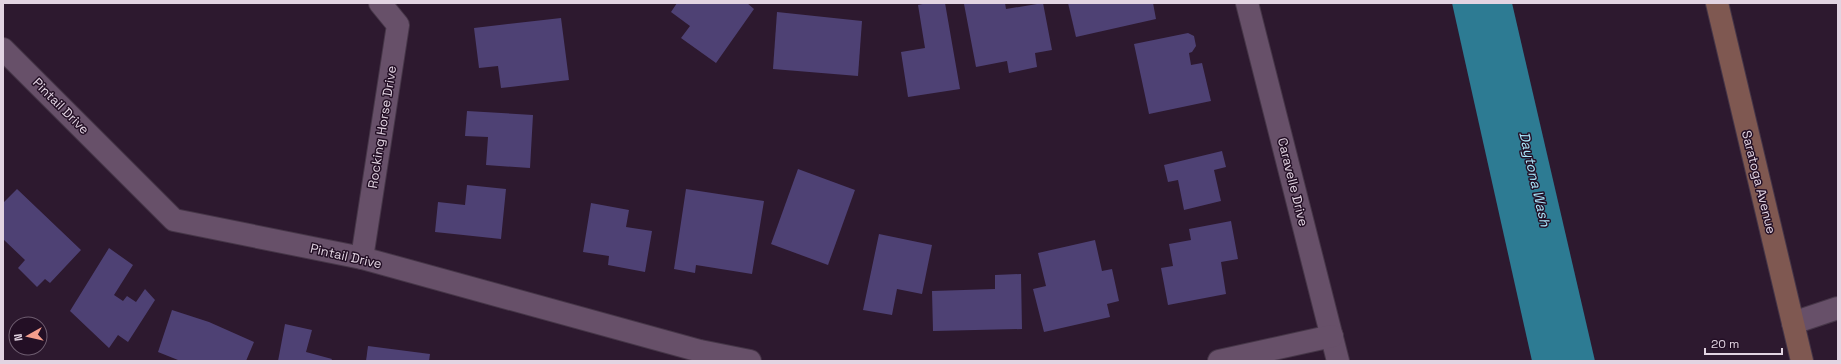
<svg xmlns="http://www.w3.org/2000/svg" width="1841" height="364" font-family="'Space Grotesk',sans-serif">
  <rect width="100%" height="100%" fill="#2d192f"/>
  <polygon fill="#2d7b93" points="1452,3 1512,3 1595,361 1532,361"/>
  <g fill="#4e4174">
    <polygon points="677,3 747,3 754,9 716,63 681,38 690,26 671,12"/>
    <polygon points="927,3 945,3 960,89 908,97 901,52 925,48 918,5"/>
    <polygon points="1005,3 1006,9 1043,3 1052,50 1035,53 1037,67 1009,73 1007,61 976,67 964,4"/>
    <polygon points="1068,3 1153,3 1156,19 1076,37"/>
    <polygon points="777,12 862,21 858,76 773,69"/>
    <polygon points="561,18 569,80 501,88 498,66 479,68 474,28"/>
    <polygon points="1188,33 1194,36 1196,46 1192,52 1189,53 1191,65 1202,63 1211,101 1149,114 1134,44"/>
    <polygon points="467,111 533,115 530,168 486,165 488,137 465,136"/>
    <polygon points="1222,151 1226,167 1214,170 1221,201 1184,210 1178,180 1168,182 1164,165"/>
    <polygon points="798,169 855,190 828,265 771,244"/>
    <polygon points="467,185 506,189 501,239 435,232 438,202 465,205"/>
    <polygon points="17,189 81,250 50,283 45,279 37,287 18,268 25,260 3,239 3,203"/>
    <polygon points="686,189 764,201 752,274 696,265 695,273 674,269"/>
    <polygon points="591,203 629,210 626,227 652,231 645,272 608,265 609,256 583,252"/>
    <polygon points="1231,221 1238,259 1221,262 1226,294 1168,305 1161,268 1173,266 1169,244 1191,240 1189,229"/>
    <polygon points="879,234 932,245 922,294 897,289 892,315 863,310"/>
    <polygon points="1095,240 1102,271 1112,269 1119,301 1107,304 1110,317 1044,332 1033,289 1046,286 1038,253"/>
    <polygon points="109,248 133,265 114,295 123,301 127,296 136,302 145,289 155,300 128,342 118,335 109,348 70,311"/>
    <polygon points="1021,274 1022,329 933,331 932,291 995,289 995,275"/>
    <polygon points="172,310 209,322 254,342 246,361 178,361 178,360 158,352"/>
    <polygon points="285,324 312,330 306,352 332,359 331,361 278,361"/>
    <polygon points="368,346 430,354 429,361 366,361"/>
  </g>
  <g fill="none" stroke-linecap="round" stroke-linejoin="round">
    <g stroke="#463648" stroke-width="24">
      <g id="street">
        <polyline points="1247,3 1338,361"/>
        <polyline points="3,49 174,220 362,258 700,351 750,361"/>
        <polyline points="362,258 398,25 380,3"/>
        <polyline points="1793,323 1838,308"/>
        <polyline points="1219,361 1332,336"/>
      </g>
    </g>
    <g stroke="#463648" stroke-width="24">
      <polyline id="secondary" points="1717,3 1802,361"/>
    </g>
    <use href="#street" stroke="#675069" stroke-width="22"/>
    <use href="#secondary" stroke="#7f5851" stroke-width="22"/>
  </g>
  <g text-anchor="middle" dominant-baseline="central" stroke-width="3" stroke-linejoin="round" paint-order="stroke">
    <g font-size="13" fill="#e2d4e2" stroke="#230f25">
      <text transform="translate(61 106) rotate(45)">Pintail Drive</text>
      <text transform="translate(382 127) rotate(-81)">Rocking Horse Drive</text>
      <text transform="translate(1293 182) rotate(76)">Caravelle Drive</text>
      <text transform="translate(1759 182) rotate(76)">Saratoga Avenue</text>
      <text transform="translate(346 256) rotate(13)">Pintail Drive</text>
    </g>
    <g font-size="14" font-style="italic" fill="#aae7fc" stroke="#230f25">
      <text transform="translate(1535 179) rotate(77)">Daytona Wash</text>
    </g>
  </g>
  <rect width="1841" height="364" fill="none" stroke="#e2d4e2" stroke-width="8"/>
  <g transform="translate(28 336) rotate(262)"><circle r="19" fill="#230f25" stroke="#6f5e71"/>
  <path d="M0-3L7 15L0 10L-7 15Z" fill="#f49d8c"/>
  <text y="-6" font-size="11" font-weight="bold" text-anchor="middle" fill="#e2d4e2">N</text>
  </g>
  <path d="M1705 348v6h77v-6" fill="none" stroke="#e2d4e2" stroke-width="2"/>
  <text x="1711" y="348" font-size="12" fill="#e2d4e2" stroke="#230f25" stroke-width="3" paint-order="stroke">20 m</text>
</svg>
